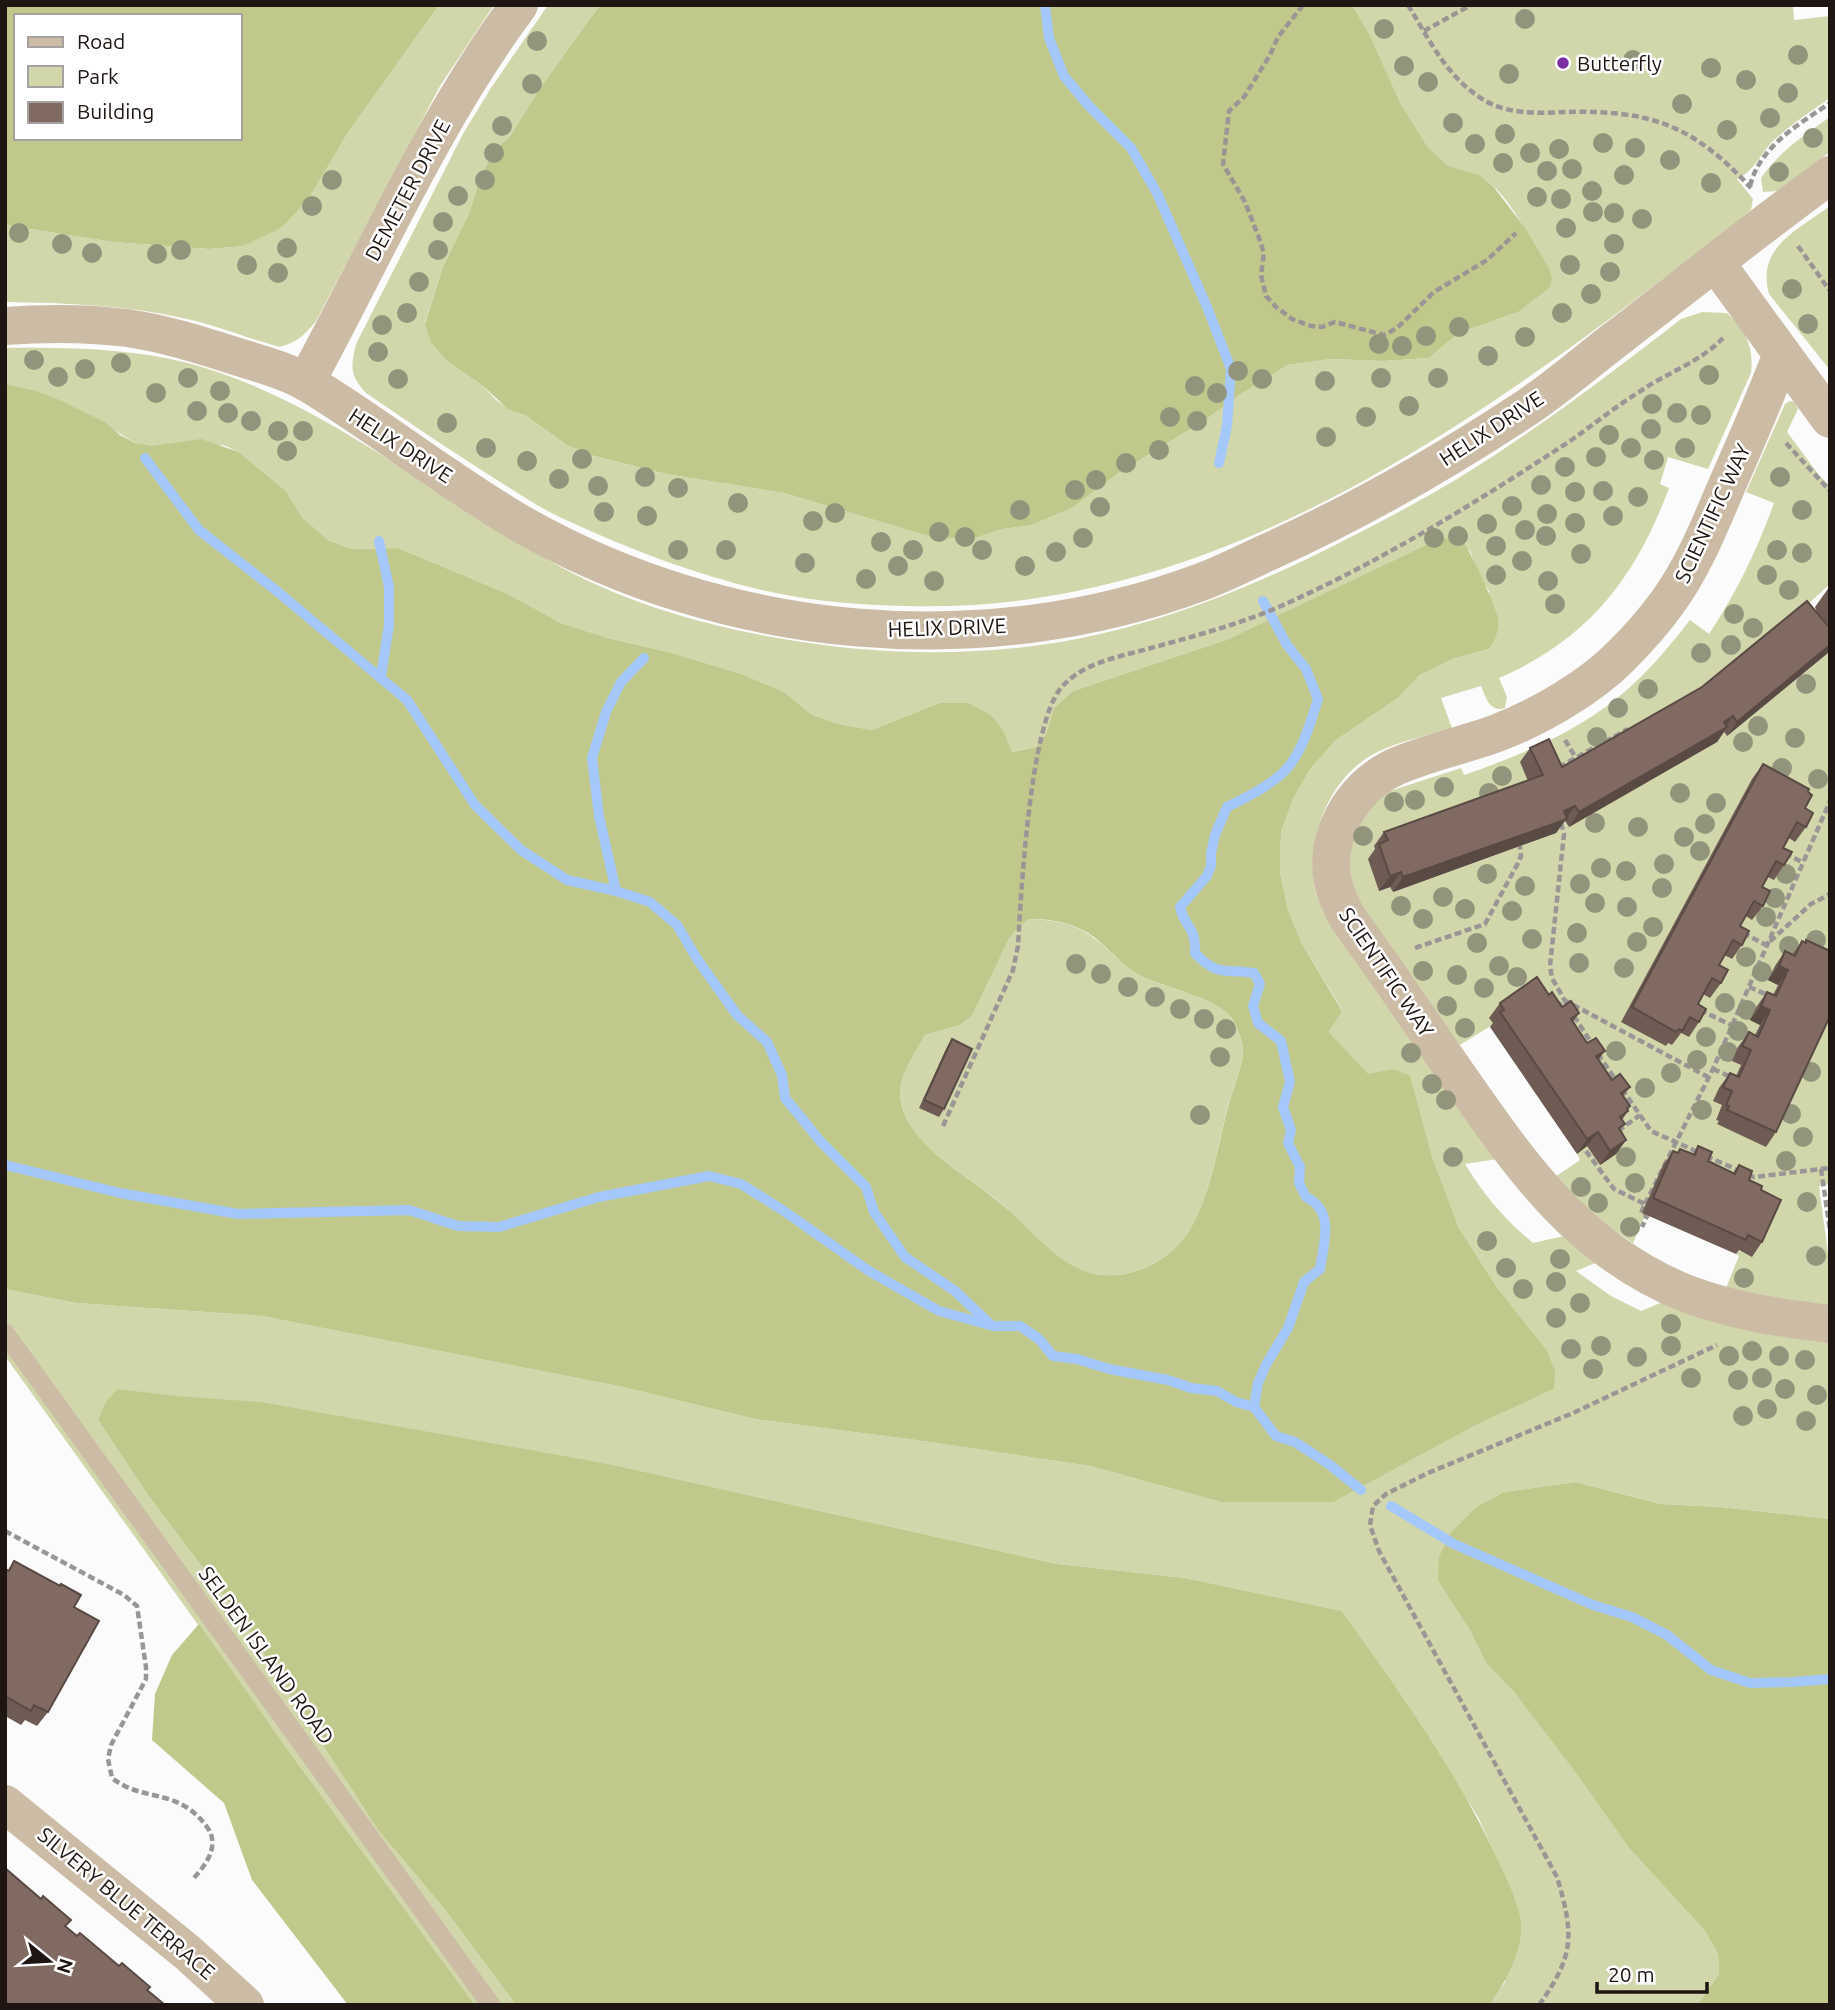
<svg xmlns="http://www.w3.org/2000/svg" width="1835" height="2010" font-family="Ubuntu,sans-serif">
  <rect width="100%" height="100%" fill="#fbfbfb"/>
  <g fill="#d1d7ab" fill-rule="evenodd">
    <path d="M439,5H494L440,86L316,321C305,335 297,342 280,347C249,339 219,326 187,319C127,305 67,303 5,302V225L113,242L209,249L243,246L291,218L307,199L347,134Z"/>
    <path d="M548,5H600L540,88L510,136L494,151L481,175L469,213L442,269L425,323L447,361L483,386L496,400L508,408L525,415L567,445L594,456L666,474L784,493L935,538L972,539L1003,529L1032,525L1072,508L1120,472L1204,421L1241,394L1288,365L1331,359L1384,361L1429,358L1459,333L1518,312L1549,268C1529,242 1517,207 1491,184C1476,171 1463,176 1448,166C1441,162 1433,154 1428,148C1394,106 1379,51 1352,5H1793L1794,20L1830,16V98C1811,111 1792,124 1775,139C1761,152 1755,171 1737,179L1753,199L1751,210L1736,223C1493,409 1228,616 905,606C862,605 818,602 776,593C704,578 633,551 566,520C543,510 521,495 500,482C454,453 410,423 366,393C349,374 351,368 356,344L464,132L491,88Z"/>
    <path d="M1830,117V152L1777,191L1763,192L1761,178C1779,152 1804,135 1830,117Z"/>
    <path d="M1830,206V370L1769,294C1756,247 1798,230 1830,206Z"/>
    <path d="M1702,312L1727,313C1746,331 1754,346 1751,373L1708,469L1668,457L1660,484L1669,488C1636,577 1589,639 1499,678L1507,697L1505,708C1490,713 1486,698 1481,686L1441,698L1452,728C1425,736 1395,742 1370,756C1327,782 1306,841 1315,888C1316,897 1321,905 1324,913L1497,1159L1465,1164C1484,1195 1505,1220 1533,1243L1564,1236L1600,1261L1576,1271L1611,1296L1641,1311L1665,1301L1830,1338V1519L1720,1507L1661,1504L1575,1482L1504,1492L1476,1507L1451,1532L1468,1627L1486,1663L1514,1692L1581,1778L1628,1847L1705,1931L1718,1954L1719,1974L1701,2000L1695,2005H1490L1505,1982L1510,1887L1478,1817L1388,1677L1342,1611L1185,1578L1058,1564L614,1465L117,1389L98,1420L145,1491L239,1616L378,1830L443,1907L516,2005H475L285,1746L5,1356V1289L76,1303L262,1316L623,1387L755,1419L916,1440L1090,1466L1221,1502L1472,1427L1554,1389L1498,1289L1459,1228L1431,1154L1393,1069L1368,1075L1329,1032L1342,1010L1302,944L1288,910L1280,872L1281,832L1294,797L1311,768L1336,740L1398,698L1420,675L1453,659L1489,649V591L1480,577L1470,551L1432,542L1226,640L1073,691L1054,708L1046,734L1036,747L1011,752L1004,732L939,703L872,730L838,724L811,714L784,692L742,674L672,653L608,638L561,623L506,593L398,548L351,549L328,540L302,517L286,491L239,452L223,445L152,447L135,443L90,415L34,390L5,384V348C66,347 128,348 188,363C322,399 431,495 550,561C627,605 715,629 802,642C892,656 988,656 1077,639C1159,623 1236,593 1311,557C1360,533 1410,507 1457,479C1535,431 1609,375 1681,319Z"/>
    <path d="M1790,401L1794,402L1798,409L1787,432L1819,475L1830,486V584L1796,615L1692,702L1533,790L1374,847L1378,855L1380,891L1390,887L1393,892L1556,833L1565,821L1569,827L1717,742L1722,731L1727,736L1828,653L1830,647V970L1769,980L1778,985L1766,1010L1757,1007L1751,1020L1760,1025L1748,1051L1732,1060L1741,1065L1716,1119L1719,1121L1718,1125L1830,1008V1184L1819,1186L1830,1269V1308L1726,1288L1739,1256L1736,1254L1738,1250L1752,1256L1771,1214L1643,1212L1646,1214L1633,1243L1603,1223L1555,1177L1580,1160L1577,1154L1587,1146L1616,1154L1494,1024L1458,1046L1368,917L1350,881L1349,860L1352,839L1370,808L1390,791L1461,768L1464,775C1524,754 1582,730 1629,688C1652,668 1671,644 1690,620L1709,634C1737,592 1757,550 1774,503L1746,492L1785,404ZM1794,823L1730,941L1731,959L1723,954L1687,1019L1689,1037L1680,1032L1672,1045L1668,1043Z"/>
    <path d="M1029,919C1053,920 1075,923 1094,938C1110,949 1121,965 1139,975C1160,986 1216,999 1230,1016C1236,1024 1243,1041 1243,1051C1243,1065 1233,1088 1229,1102C1217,1144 1211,1202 1185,1237C1166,1262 1132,1278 1102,1275C1064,1272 1037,1236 1012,1213C995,1197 976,1184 957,1171C929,1150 889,1116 903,1077C908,1063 918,1048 925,1035L960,1025L972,1016L1009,939L1018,927Z"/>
  </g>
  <g fill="#c0c88b" fill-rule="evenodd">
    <path d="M5,5H439L347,134L308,199L291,218L279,229L243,246L209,249L113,242L5,225ZM16,16H240V138H16Z"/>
    <polygon points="600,5 1352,5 1369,34 1400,103 1428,148 1448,166 1479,175 1493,186 1525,228 1549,268 1552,279 1549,288 1518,312 1459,333 1429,358 1384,361 1331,359 1288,365 1241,394 1204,421 1120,472 1072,508 1032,525 1003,529 972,539 935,538 784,493 666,474 594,456 567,445 525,415 508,409 483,386 447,361 431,342 425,324 442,269 469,213 481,175 494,151 510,136 540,88"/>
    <path d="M5,384L34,390L57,399L105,422L120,435L135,443L152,446L201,439L239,452L286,491L302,517L328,540L351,549L398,548L506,593L561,623L608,638L672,653L742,674L784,692L811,714L838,724L872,730L939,703H968L992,716L1004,732L1012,752L1036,747L1046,734L1054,708L1073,691L1226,640L1432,542C1443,539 1453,535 1463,543C1470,548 1496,607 1498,618C1500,629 1495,640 1489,649L1453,659L1420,675L1398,698L1336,740L1311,768L1294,797L1281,832L1280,872L1288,910L1302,944L1342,1011L1329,1032L1368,1074L1393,1069L1410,1076L1431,1154L1459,1228L1498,1289L1547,1351L1555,1371L1554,1389L1472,1427L1333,1502H1221L1090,1466L916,1440L755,1419L623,1387L262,1316L76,1303L5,1289ZM1029,919C1052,919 1075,923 1094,937C1110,949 1121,965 1139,975C1160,986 1215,998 1230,1016C1236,1024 1243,1040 1243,1051C1243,1066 1232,1091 1228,1107C1217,1147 1210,1203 1185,1237C1166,1262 1133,1278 1102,1275C1065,1272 1037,1236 1012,1213C995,1198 976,1184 957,1171C929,1150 889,1116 903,1077C908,1063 918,1048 925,1035L960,1025L972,1016L1009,939L1018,927Z"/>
    <path d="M117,1389L175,1396L261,1402L614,1465L1058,1564L1185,1578L1342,1611C1397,1689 1456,1770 1496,1856C1505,1875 1515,1895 1520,1916C1526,1946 1506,1981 1490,2005H516L443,1907L378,1830L239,1616L145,1491L98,1420L106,1402Z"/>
    <polygon points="1575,1482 1661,1504 1720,1507 1830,1519 1830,2005 1695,2005 1701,2000 1719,1974 1718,1954 1705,1931 1628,1847 1580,1778 1514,1692 1486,1663 1468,1627 1438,1580 1439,1557 1451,1532 1476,1507 1504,1492"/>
    <polygon points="199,1624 285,1746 475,2005 348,2005 252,1880 224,1803 152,1740 155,1694 172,1655"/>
  </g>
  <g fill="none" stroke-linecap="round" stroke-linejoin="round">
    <g stroke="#a5c8fa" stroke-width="10">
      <polyline points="1045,5 1049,38 1064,76 1089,106 1131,148 1157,193 1207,307 1231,369 1227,426 1219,463"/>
      <polyline points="145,458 199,530 278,592 407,700 475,805 521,850 567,880 616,891 650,902 677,925 697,959 737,1015 767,1042 782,1075 785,1098 821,1142 866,1187 874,1212 905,1257 955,1291 990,1324"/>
      <polyline points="379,541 389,587 389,625 381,676"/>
      <polyline points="616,891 599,816 592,758 606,712 621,682 644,658"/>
      <polyline points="5,1165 120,1193 238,1214 409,1210 458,1226 499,1227 599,1197 709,1176 741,1184 784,1211 869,1271 939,1311 993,1326 1020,1326 1039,1339 1053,1356 1077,1359 1109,1369 1168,1380 1191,1388 1217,1391 1236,1402 1254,1407 1276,1436 1295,1442 1330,1465 1361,1490"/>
      <path d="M1254,1407L1258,1383L1267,1363L1288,1328L1304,1282L1320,1269C1324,1242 1335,1211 1306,1197L1299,1183L1300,1167L1288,1143L1291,1130L1283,1107L1290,1082L1281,1041L1258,1023L1253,1006L1260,984L1254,973C1224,968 1219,978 1195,953C1196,925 1185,929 1180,907L1207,876L1211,866V853L1215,835L1227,807C1247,797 1276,783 1290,765C1304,746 1311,721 1318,699L1306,669L1287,645L1263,601"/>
      <polyline points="1391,1506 1454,1544 1593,1605 1632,1617 1667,1635 1711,1670 1750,1683 1793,1682 1830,1679"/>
    </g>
    <g stroke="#9a9695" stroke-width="4.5" stroke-dasharray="7 3.5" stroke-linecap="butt">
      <polyline points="1303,5 1278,37 1270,55 1244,97 1229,111 1223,164 1245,202 1259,238 1264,253 1261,275 1266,296 1276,307 1292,319 1311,326 1322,327 1335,322 1384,335 1397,328 1434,292 1487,260 1516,233"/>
      <path d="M1408,5C1429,39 1447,78 1484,100C1508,115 1540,113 1567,112C1651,110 1693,125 1751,188"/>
      <polyline points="1424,31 1471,5"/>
      <path d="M1750,186C1760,146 1798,125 1830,103"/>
      <polyline points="1798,246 1830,291"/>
      <polyline points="1786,443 1830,491"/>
      <polyline points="1565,740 1576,758"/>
      <polyline points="1559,767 1628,729"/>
      <polyline points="1561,823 1564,834 1550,966 1552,978 1569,1008"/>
      <polyline points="1785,853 1802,862"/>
      <polyline points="1743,933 1766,945 1811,904 1830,894"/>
      <polyline points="1415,948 1485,924 1517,865 1521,856 1520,846"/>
      <polyline points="1749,987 1770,996"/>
      <polyline points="1556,1007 1564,1000 1708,1077"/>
      <polyline points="1700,1010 1731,1025"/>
      <polyline points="1574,1016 1592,1044"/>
      <polyline points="1598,1054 1617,1082"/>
      <polyline points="1713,1069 1731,1077"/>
      <polyline points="1622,1089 1651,1131 1698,1152"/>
      <path d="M943,1126L1013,970L1018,946C1021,893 1030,724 1061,688C1083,662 1119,657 1151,648C1195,636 1240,624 1281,606C1382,561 1477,502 1570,441C1593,425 1615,407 1639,392C1666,373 1699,363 1723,338"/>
      <polyline points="1618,1131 1640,1115"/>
      <polyline points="1586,1151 1614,1189 1645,1204 1641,1213 1647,1216 1642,1227"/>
      <polyline points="1706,1156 1740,1171"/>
      <polyline points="1821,1169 1830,1230"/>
      <polyline points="1748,1175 1754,1177 1830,1168"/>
      <polyline points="1645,1204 1713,1069 1830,801"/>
      <path d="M5,1531L124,1595L137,1606L146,1667V1679L111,1745L108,1759L112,1778C144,1803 178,1787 207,1827C221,1846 205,1866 192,1880"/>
      <path d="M1539,2005C1575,1955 1574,1934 1557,1877L1379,1551L1370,1525L1373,1506L1386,1494L1428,1473L1573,1413L1717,1345"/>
    </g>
    <polyline stroke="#ccbca5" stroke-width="19" points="5,1333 491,2005"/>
    <g stroke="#ccbca5" stroke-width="38">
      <path d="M1716,263L1782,354C1765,398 1746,442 1727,485C1710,525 1693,568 1667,603C1654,621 1638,639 1622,655C1591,687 1539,717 1497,733C1465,745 1429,752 1397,766C1350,787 1319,842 1336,893C1339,901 1343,909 1347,917C1384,968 1420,1021 1456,1073C1520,1165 1577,1249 1685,1293C1732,1311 1780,1318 1830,1324"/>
      <path d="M5,326C45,323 88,323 127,328C163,333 201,345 235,356C261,364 288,371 311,385C383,429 450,483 523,525C726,640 982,664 1201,582C1223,574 1244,563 1266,553C1355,513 1441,464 1523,410C1557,388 1588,360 1620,336C1690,282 1759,227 1830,175"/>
      <polyline points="1782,354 1830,419"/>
      <path d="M306,382C375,255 433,121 519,5"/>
      <polyline points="5,1804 188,1953 245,2005"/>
    </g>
  </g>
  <g fill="#92957b">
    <circle cx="1525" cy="19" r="10"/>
    <circle cx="1384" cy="29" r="10"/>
    <circle cx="537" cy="41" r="10"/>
    <circle cx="1798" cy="55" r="10"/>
    <circle cx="1633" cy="60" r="10"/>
    <circle cx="1404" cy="66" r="10"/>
    <circle cx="1711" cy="68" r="10"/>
    <circle cx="1509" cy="74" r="10"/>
    <circle cx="1746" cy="80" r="10"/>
    <circle cx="1428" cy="82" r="10"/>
    <circle cx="532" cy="84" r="10"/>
    <circle cx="1788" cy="93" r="10"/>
    <circle cx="1682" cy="104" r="10"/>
    <circle cx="1770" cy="118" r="10"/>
    <circle cx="1453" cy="123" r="10"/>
    <circle cx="502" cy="126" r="10"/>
    <circle cx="1727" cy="130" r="10"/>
    <circle cx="1505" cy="134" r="10"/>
    <circle cx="1813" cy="138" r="10"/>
    <circle cx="1603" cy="143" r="10"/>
    <circle cx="1475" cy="144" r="10"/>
    <circle cx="1635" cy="148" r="10"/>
    <circle cx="1559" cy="149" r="10"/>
    <circle cx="494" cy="153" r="10"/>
    <circle cx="1530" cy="153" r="10"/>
    <circle cx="1670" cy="160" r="10"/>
    <circle cx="1503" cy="163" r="10"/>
    <circle cx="1572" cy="169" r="10"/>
    <circle cx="1547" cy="171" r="10"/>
    <circle cx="1779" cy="172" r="10"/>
    <circle cx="1624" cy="175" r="10"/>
    <circle cx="332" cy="180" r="10"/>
    <circle cx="485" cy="180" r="10"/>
    <circle cx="1711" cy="183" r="10"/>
    <circle cx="1592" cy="191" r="10"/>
    <circle cx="458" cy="196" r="10"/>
    <circle cx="1537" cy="197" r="10"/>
    <circle cx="1561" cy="199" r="10"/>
    <circle cx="312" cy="206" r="10"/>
    <circle cx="1593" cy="212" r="10"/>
    <circle cx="1614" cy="213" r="10"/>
    <circle cx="1642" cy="219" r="10"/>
    <circle cx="443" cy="222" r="10"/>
    <circle cx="1566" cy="228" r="10"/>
    <circle cx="19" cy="233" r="10"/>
    <circle cx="62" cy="244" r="10"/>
    <circle cx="1614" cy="244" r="10"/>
    <circle cx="287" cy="248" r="10"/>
    <circle cx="181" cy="250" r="10"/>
    <circle cx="438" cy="250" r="10"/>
    <circle cx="92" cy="253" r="10"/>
    <circle cx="157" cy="254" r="10"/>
    <circle cx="247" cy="265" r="10"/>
    <circle cx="1570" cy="265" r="10"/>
    <circle cx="1610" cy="272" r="10"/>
    <circle cx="278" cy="273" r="10"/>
    <circle cx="419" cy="282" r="10"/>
    <circle cx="1792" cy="289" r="10"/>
    <circle cx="1591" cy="294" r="10"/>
    <circle cx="407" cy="313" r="10"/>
    <circle cx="1562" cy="313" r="10"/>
    <circle cx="1808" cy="324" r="10"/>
    <circle cx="382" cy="325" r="10"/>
    <circle cx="1459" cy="327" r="10"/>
    <circle cx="1426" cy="336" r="10"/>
    <circle cx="1525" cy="337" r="10"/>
    <circle cx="1379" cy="344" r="10"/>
    <circle cx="1402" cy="346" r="10"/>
    <circle cx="378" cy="352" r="10"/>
    <circle cx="1488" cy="356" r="10"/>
    <circle cx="34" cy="360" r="10"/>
    <circle cx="121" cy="363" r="10"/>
    <circle cx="85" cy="369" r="10"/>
    <circle cx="1238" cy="371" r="10"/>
    <circle cx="1709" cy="375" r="10"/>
    <circle cx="58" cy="377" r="10"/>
    <circle cx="188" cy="378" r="10"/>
    <circle cx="1381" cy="378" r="10"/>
    <circle cx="1438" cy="378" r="10"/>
    <circle cx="398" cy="379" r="10"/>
    <circle cx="1262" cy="379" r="10"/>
    <circle cx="1325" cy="381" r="10"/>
    <circle cx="1195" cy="386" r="10"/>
    <circle cx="220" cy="391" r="10"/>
    <circle cx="156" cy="393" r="10"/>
    <circle cx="1217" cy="393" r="10"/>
    <circle cx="1652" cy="404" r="10"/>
    <circle cx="1409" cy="406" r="10"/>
    <circle cx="197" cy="411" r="10"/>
    <circle cx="228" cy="413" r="10"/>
    <circle cx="1677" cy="413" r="10"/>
    <circle cx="1701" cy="415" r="10"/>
    <circle cx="1170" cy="417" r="10"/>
    <circle cx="1366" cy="417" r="10"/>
    <circle cx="251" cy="421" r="10"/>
    <circle cx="1197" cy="421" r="10"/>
    <circle cx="447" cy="423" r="10"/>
    <circle cx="1651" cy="429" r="10"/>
    <circle cx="278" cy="431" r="10"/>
    <circle cx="303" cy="431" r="10"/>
    <circle cx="1609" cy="435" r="10"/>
    <circle cx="1326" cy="437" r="10"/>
    <circle cx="486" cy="448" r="10"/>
    <circle cx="1631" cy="448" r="10"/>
    <circle cx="1685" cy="448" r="10"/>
    <circle cx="1159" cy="450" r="10"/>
    <circle cx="287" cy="451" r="10"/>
    <circle cx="1596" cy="457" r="10"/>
    <circle cx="582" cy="459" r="10"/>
    <circle cx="1654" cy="460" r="10"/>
    <circle cx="527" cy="461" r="10"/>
    <circle cx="1126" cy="463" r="10"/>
    <circle cx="1565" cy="467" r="10"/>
    <circle cx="645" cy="477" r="10"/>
    <circle cx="1780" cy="477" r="10"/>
    <circle cx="559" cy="479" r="10"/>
    <circle cx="1096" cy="480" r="10"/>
    <circle cx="1541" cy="485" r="10"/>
    <circle cx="598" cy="486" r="10"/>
    <circle cx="678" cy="488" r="10"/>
    <circle cx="1075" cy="490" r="10"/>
    <circle cx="1603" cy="491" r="10"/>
    <circle cx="1575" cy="492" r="10"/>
    <circle cx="1638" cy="497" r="10"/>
    <circle cx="738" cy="503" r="10"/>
    <circle cx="1512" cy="506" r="10"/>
    <circle cx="1100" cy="507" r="10"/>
    <circle cx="1020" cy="510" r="10"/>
    <circle cx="1802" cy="510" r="10"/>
    <circle cx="604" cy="512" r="10"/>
    <circle cx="835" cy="513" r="10"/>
    <circle cx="1547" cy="514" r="10"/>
    <circle cx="647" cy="516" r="10"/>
    <circle cx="1613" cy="516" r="10"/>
    <circle cx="813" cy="521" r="10"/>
    <circle cx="1575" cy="523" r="10"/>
    <circle cx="1487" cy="524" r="10"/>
    <circle cx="1525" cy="530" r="10"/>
    <circle cx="939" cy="532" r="10"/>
    <circle cx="1458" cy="536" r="10"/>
    <circle cx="1546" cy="536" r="10"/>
    <circle cx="965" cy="537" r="10"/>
    <circle cx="1083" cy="538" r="10"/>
    <circle cx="1434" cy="538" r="10"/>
    <circle cx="881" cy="542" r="10"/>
    <circle cx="1496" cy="546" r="10"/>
    <circle cx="678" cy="550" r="10"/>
    <circle cx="726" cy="550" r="10"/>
    <circle cx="913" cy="550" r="10"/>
    <circle cx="982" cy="550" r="10"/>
    <circle cx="1777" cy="550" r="10"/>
    <circle cx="1056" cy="552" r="10"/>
    <circle cx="1802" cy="553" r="10"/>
    <circle cx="1581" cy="554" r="10"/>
    <circle cx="1522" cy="561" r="10"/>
    <circle cx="805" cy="563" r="10"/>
    <circle cx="898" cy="566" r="10"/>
    <circle cx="1025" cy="566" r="10"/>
    <circle cx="1496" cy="575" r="10"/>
    <circle cx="1767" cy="575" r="10"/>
    <circle cx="866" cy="579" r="10"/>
    <circle cx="934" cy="581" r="10"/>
    <circle cx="1548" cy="581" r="10"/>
    <circle cx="1789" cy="590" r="10"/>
    <circle cx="1555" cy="604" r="10"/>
    <circle cx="1734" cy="614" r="10"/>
    <circle cx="1753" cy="628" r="10"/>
    <circle cx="1731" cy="645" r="10"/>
    <circle cx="1701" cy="653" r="10"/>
    <circle cx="1806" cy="684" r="10"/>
    <circle cx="1648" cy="689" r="10"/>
    <circle cx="1618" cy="708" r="10"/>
    <circle cx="1758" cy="726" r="10"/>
    <circle cx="1597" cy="737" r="10"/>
    <circle cx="1795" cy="738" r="10"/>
    <circle cx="1743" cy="742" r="10"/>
    <circle cx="1782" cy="768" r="10"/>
    <circle cx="1502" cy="776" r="10"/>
    <circle cx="1818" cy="779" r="10"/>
    <circle cx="1444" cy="787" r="10"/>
    <circle cx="1489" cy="793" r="10"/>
    <circle cx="1680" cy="793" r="10"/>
    <circle cx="1415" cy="800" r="10"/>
    <circle cx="1394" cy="802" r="10"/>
    <circle cx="1716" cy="803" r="10"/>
    <circle cx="1595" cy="823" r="10"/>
    <circle cx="1705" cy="824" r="10"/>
    <circle cx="1638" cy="827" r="10"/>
    <circle cx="1363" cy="836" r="10"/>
    <circle cx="1684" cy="837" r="10"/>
    <circle cx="1700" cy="851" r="10"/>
    <circle cx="1664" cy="864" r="10"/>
    <circle cx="1601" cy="868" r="10"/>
    <circle cx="1626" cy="871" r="10"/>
    <circle cx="1487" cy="874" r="10"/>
    <circle cx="1786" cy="874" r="10"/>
    <circle cx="1580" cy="884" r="10"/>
    <circle cx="1525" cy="886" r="10"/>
    <circle cx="1662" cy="888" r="10"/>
    <circle cx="1443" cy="897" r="10"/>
    <circle cx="1775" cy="898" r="10"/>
    <circle cx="1595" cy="903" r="10"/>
    <circle cx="1401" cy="906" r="10"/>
    <circle cx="1627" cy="907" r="10"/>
    <circle cx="1465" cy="909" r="10"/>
    <circle cx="1512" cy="911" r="10"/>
    <circle cx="1766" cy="917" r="10"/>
    <circle cx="1423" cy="919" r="10"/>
    <circle cx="1653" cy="927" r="10"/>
    <circle cx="1577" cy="933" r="10"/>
    <circle cx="1532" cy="939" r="10"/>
    <circle cx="1816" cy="940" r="10"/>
    <circle cx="1637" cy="942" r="10"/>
    <circle cx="1477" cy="943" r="10"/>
    <circle cx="1789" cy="946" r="10"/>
    <circle cx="1746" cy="957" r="10"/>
    <circle cx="1579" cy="963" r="10"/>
    <circle cx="1076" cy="964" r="10"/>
    <circle cx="1499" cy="966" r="10"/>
    <circle cx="1624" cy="968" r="10"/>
    <circle cx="1423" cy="971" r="10"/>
    <circle cx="1762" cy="972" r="10"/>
    <circle cx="1101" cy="974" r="10"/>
    <circle cx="1457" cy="975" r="10"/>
    <circle cx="1517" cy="977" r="10"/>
    <circle cx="1128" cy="987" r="10"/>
    <circle cx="1484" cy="988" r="10"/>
    <circle cx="1155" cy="997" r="10"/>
    <circle cx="1725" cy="1003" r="10"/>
    <circle cx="1447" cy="1006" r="10"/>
    <circle cx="1180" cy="1009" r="10"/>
    <circle cx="1747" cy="1010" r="10"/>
    <circle cx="1204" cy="1019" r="10"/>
    <circle cx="1465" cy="1028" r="10"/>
    <circle cx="1226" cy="1029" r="10"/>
    <circle cx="1738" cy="1031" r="10"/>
    <circle cx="1706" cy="1037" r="10"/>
    <circle cx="1616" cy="1051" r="10"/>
    <circle cx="1728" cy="1052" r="10"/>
    <circle cx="1411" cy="1053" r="10"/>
    <circle cx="1220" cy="1057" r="10"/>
    <circle cx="1697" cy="1060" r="10"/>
    <circle cx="1811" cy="1072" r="10"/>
    <circle cx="1671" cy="1073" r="10"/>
    <circle cx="1432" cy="1084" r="10"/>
    <circle cx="1645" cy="1088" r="10"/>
    <circle cx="1446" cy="1100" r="10"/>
    <circle cx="1702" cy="1110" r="10"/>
    <circle cx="1791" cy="1114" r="10"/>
    <circle cx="1200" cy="1115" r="10"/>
    <circle cx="1803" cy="1137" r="10"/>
    <circle cx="1453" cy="1157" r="10"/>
    <circle cx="1626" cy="1157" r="10"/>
    <circle cx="1786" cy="1161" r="10"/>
    <circle cx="1635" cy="1183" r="10"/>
    <circle cx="1581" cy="1187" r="10"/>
    <circle cx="1807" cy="1202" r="10"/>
    <circle cx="1598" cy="1203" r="10"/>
    <circle cx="1630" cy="1227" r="10"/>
    <circle cx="1487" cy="1241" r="10"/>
    <circle cx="1816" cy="1256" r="10"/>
    <circle cx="1560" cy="1259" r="10"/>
    <circle cx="1506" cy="1268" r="10"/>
    <circle cx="1744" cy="1278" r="10"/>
    <circle cx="1556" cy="1282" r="10"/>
    <circle cx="1523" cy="1289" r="10"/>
    <circle cx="1580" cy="1303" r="10"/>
    <circle cx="1556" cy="1318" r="10"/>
    <circle cx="1671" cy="1324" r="10"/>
    <circle cx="1601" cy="1346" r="10"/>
    <circle cx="1671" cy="1346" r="10"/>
    <circle cx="1571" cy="1349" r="10"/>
    <circle cx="1752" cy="1351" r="10"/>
    <circle cx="1729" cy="1356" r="10"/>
    <circle cx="1779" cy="1356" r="10"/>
    <circle cx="1637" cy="1357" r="10"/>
    <circle cx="1805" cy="1360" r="10"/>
    <circle cx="1593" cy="1369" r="10"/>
    <circle cx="1691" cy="1378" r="10"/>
    <circle cx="1762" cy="1378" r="10"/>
    <circle cx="1738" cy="1380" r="10"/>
    <circle cx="1785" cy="1389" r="10"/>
    <circle cx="1817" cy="1395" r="10"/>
    <circle cx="1767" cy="1409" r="10"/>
    <circle cx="1743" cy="1416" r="10"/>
    <circle cx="1806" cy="1421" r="10"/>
  </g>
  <g fill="#6e5b53">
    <polygon points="1830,586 1830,651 1727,736 1724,732 1717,742 1569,827 1565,821 1556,833 1393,892 1390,887 1379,891 1368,859 1375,849 1374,846 1384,832 1528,781 1520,762 1530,748 1562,767 1702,687 1817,613 1815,607"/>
    <polygon points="1763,764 1808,792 1805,808 1806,827 1795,842 1789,838 1783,848 1784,865 1774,880 1768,877 1762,887 1763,906 1752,920 1746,916 1740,926 1742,945 1732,959 1724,955 1719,965 1721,983 1710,998 1703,994 1698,1004 1699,1022 1689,1037 1681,1033 1672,1045 1668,1043 1666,1046 1621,1022 1752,779"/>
    <polygon points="1806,940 1776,1132 1766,1147 1717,1124 1719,1121 1716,1120 1722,1105 1713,1101 1719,1088 1730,1073 1736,1076 1741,1065 1732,1061 1738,1047 1749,1032 1755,1035 1760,1025 1750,1020 1757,1006 1767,992 1773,995 1778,985 1768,980 1775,966 1785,951 1792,955 1802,941 1805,942"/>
    <polygon points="1549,995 1562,1007 1579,1013 1573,1022 1598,1060 1612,1080 1630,1087 1623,1096 1630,1106 1628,1110 1628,1111 1622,1120 1620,1130 1626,1140 1616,1154 1600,1165 1587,1146 1577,1154 1490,1027 1493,1023 1489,1018 1500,1003"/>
    <polygon points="952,1039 944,1109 939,1117 919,1108 947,1047"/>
    <polygon points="1698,1146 1708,1161 1733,1173 1739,1165 1749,1180 1761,1190 1762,1242 1752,1257 1739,1250 1736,1254 1642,1213 1663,1165 1673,1151 1678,1153 1680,1149 1693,1154"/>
    <polygon points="14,1561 74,1607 48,1712 37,1726 25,1720 21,1725 5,1716 5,1569 8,1570"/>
  </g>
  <g fill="#5a4a44">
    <polygon points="1830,645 1830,651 1828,653 1727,736 1737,722"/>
    <polygon points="1733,716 1724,729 1727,727 1717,742 1569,827 1579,812"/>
    <polygon points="1575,806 1556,833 1393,892 1403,877"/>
    <polygon points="1401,872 1390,887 1379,891 1390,876"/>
    <polygon points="1779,966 1788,970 1778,985 1768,980"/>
    <polygon points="1761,1006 1770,1010 1760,1025 1750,1020"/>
    <polygon points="1605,1051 1594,1065 1596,1056"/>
    <polygon points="1598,1132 1587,1146 1577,1154 1587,1139"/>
    <polygon points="1626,1140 1616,1154 1600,1165 1610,1151"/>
  </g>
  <g fill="#806a61" stroke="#5a4a44" stroke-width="2">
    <polygon points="1807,601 1830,628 1830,645 1737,722 1733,716 1724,722 1727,727 1579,812 1575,806 1564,811 1567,819 1403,877 1401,872 1390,876 1379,844 1388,840 1384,832 1543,775 1530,748 1549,739 1562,767 1702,687"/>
    <polygon points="1763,764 1809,789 1808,792 1812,795 1805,808 1813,813 1806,827 1797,822 1783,848 1792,852 1784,865 1776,861 1762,887 1770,891 1763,906 1754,901 1740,926 1749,931 1742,945 1733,940 1719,965 1728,970 1721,983 1712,978 1698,1004 1706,1009 1699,1022 1690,1017 1682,1031 1679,1029 1676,1032 1632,1007"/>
    <polygon points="1806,940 1830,951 1830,1016 1776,1132 1727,1110 1729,1106 1726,1105 1732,1091 1723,1087 1730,1073 1739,1077 1751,1050 1742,1046 1749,1032 1758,1037 1770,1010 1761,1006 1767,992 1776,996 1788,970 1779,966 1785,951 1795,956 1802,941 1806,943"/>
    <polygon points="1537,977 1549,995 1552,992 1562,1007 1571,1001 1579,1013 1571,1019 1587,1043 1596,1038 1605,1051 1596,1056 1612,1080 1620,1074 1630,1087 1621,1093 1630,1106 1627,1108 1628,1111 1620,1117 1625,1124 1619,1128 1626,1140 1610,1151 1598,1132 1587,1139 1500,1012 1504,1010 1500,1003"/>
    <polygon points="952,1039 972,1049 944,1109 924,1100"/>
    <polygon points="1698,1146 1712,1152 1708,1161 1735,1174 1739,1165 1752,1171 1749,1180 1762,1186 1761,1190 1781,1200 1762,1242 1748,1235 1746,1240 1653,1198 1673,1151 1678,1153 1680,1149 1695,1155"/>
    <polygon points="14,1561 60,1586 61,1584 81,1595 74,1607 99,1621 48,1712 34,1705 31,1711 5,1696 5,1569 9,1571"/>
    <polygon points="5,1868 41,1899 43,1896 71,1920 65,1926 77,1936 80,1933 119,1966 122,1963 150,1987 147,1990 165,2005 5,2005"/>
  </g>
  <circle fill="#7a2ea0" stroke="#fff" stroke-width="2.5" cx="1563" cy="63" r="7"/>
  <g text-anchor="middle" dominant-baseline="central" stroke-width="5" stroke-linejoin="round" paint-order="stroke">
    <g font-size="21" fill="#1f1613" stroke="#fff" text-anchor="start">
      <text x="1577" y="63">Butterfly</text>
    </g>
    <g font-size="21" fill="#1f1613" stroke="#fff">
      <text transform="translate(407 190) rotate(-62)">DEMETER DRIVE</text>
      <text transform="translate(1491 428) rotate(-33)">HELIX DRIVE</text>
      <text transform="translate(401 445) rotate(33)">HELIX DRIVE</text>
      <text transform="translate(1712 513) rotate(-65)">SCIENTIFIC WAY</text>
      <text transform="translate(947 627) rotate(-2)">HELIX DRIVE</text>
      <text transform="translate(1387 972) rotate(56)">SCIENTIFIC WAY</text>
      <text transform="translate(267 1655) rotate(54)">SELDEN ISLAND ROAD</text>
      <text transform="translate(127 1903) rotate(40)">SILVERY BLUE TERRACE</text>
    </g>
  </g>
  <rect width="1835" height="2010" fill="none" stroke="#1f1613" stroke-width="14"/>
  <rect x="14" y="14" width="228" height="126" fill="#ffffff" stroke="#a5a2a1" stroke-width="2"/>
  <rect x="28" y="37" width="35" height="10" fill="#ccbca5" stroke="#a5a2a1" stroke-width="2"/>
  <text x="77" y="49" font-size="21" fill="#1f1613">Road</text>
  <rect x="28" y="66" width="35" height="21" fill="#d1d7ab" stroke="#a5a2a1" stroke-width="2"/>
  <text x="77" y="84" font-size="21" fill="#1f1613">Park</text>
  <rect x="28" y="102" width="35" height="21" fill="#806a61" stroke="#a5a2a1" stroke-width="2"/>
  <text x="77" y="119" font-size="21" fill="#1f1613">Building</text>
  <g transform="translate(49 1961) rotate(108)" stroke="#ffffff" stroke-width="5" paint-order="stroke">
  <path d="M0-5L12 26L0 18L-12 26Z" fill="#1f1613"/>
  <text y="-10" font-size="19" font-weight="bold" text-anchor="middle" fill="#1f1613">N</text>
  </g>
  <path d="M1597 1982v10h110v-10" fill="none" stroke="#1f1613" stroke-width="3.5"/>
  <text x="1608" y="1982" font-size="21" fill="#1f1613" stroke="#ffffff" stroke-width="5" paint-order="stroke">20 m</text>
</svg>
